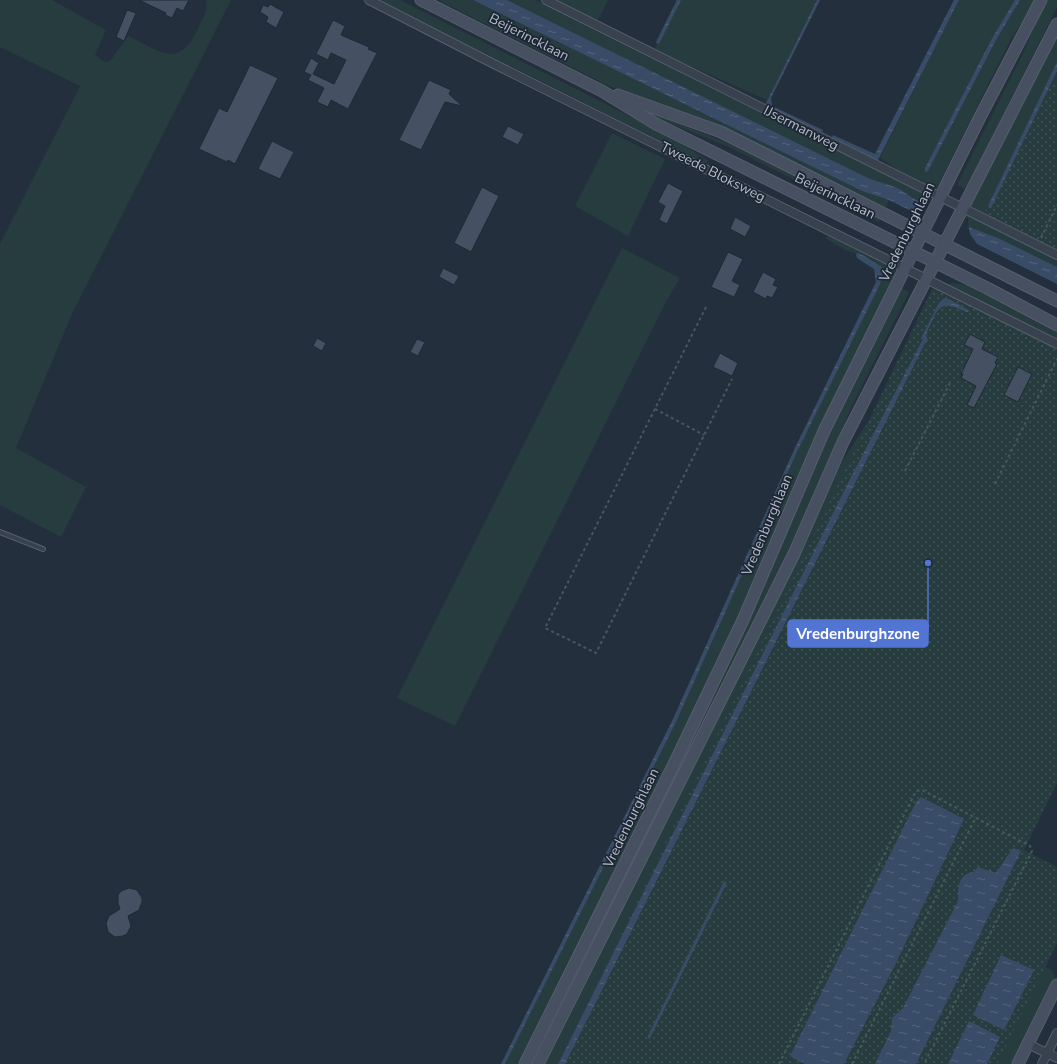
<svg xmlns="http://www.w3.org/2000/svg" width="1057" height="1064" font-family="'Nunito Sans',sans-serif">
  <defs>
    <pattern id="park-dots" width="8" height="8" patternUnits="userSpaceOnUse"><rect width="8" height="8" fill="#263c3f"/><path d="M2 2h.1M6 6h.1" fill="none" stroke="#435659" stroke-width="1.8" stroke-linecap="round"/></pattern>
    <pattern id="water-ripples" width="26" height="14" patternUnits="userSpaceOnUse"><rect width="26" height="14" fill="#394c67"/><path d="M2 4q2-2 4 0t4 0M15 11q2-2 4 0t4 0" fill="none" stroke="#53647b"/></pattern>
  </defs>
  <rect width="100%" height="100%" fill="#242f3e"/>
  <g fill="#263c3f">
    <path d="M0,0H52L106,30L95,55L104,62L110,61L128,36C160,51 178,70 198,29C202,19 209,11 206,0H231L71,316L16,448L86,487L61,537L0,505V244L80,86L0,47Z"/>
    <polygon points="378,0 400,0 673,138 709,161 707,164"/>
    <polygon points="438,0 473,0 862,191 889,200 886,208 742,138 609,86"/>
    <polygon points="507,0 535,0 931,198 931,199 928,198 923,204 898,188 868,178"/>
    <polygon points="552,0 608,0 597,22"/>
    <polygon points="679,0 817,0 767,100 654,50"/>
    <polygon points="959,0 1015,0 991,40 925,168 928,171 996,40 1020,0 1037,0 1011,39 935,191 915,181 880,158"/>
    <polygon points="1044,0 1057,0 1057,7 966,189 957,185 1025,49"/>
    <polygon points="1057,31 1057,62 1028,130 1057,71 1057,252 969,208"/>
    <polygon points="633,102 677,123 725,142 880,219 879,222 729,147 646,114"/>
    <polygon points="612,133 665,159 628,236 575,206"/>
    <polygon points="966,215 1057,260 1057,267 998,238 968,226 968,218 966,217"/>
    <polygon points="831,235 895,267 896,277 740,618 522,1064 505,1064 676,722 797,452 883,274 856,254 845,250 825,238"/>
    <polygon points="622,248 680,278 666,302 455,726 397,698"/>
    <polygon points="951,283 969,285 1057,329 1057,340 947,285"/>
    <polygon points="900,287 909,292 850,410 812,508 625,885 619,882 806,478"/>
    <polygon points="871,417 851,477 558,1064 541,1064 841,463"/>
    <polygon points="1037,963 1052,970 1055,977 1011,1064 987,1064"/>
  </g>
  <g fill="url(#park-dots)">
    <polygon points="1057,74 1057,258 981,220"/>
    <polygon points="935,283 1057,343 1057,783 1024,850 1057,867 1057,943 997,1064 559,1064"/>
  </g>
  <g fill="url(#water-ripples)">
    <polygon points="473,0 507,0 868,178 898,188 916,200 972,228 998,238 1057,267 1057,284 889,200 862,191"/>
    <polygon points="677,0 681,0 659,44 656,43 657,40"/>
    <polygon points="817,0 820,0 771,98 772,106 823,130 822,132 765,105"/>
    <polygon points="954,0 959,0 877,162 831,139 833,135 875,154"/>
    <polygon points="1015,0 1020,0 996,40 928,171 925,172 925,168 991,40"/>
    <polygon points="1057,62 1057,71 991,208 989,208 988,206"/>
    <polygon points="859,253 882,267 883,272 880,284 797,452 676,722 505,1064 501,1064 673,719 794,450 876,282 874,269 857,258 856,254"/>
    <path d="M943,299H949L970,311L967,312C937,299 939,307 926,334L928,341H926L565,1064H558L851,477L923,339L921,338L939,303Z"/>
    <polygon points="921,797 964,819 896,963 844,1064 805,1064 790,1056 916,802"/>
    <path d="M1013,848L1021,851L916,1064H875L891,1031L892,1018L903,1008L958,901C958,891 957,879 967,874C973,871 974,873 978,867L996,873Z"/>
    <polygon points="1001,955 1034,970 1004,1030 973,1015"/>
    <polygon points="969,1021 1000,1037 987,1064 948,1064"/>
  </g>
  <polygon fill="#242f3e" points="925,202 968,224 970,234 977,244 977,246 909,212"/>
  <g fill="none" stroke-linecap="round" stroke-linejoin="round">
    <polyline stroke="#394c67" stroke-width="3" points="649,1037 725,883"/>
  </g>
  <g fill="#455162" stroke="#1f2835">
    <polygon points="139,0 189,0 183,11 177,8 172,18 165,15 166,13"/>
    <polygon points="270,4 284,12 276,28 266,22 268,17 260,12 263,5 268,7"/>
    <polygon points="127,10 136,13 124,41 116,37"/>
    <polygon points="333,20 345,26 341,35 369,47 368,49 377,53 348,109 331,100 328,107 317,102 324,88 308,80 311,75 304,72 311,58 319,63 313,74 334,84 346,60 331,53 328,60 316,54"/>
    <polygon points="250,65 278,78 235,164 228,160 227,162 199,149 219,108 227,112"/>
    <polygon points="429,80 451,90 449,94 462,106 445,102 421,150 399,140"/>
    <polygon points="508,126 524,134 518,145 502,137"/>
    <polygon points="272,141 294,152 280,179 258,169"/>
    <polygon points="668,183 683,191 667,224 659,220 665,206 658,202"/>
    <polygon points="482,187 499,196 471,252 454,243"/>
    <polygon points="735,217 751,226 745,237 730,229"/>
    <polygon points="728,252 743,259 732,281 740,285 734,297 711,287"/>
    <polygon points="443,268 459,276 454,285 439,277"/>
    <polygon points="763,272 776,279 773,285 778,287 772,298 767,296 766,299 753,292"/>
    <polygon points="970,334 985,342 982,349 998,357 995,363 997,364 974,408 967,405 976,386 961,378 963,374 961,374 973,349 964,345"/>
    <polygon points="317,338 326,343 322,351 313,346"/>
    <polygon points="417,339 425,342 418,356 410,352"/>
    <polygon points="720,353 738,363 732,376 713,367"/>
    <polygon points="1018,367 1032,374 1018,402 1004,395"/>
    <polygon points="129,888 137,890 142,898 142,902 139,910 128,916 131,926 127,934 123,936 115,937 108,932 106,923 109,916 120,909 118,903 118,895 121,891"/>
  </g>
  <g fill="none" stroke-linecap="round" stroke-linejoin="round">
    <g stroke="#565f6c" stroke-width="6">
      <polyline id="lane" points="0,532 43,549"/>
    </g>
    <g stroke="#565f6c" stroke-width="10">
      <g id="street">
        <polyline points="369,0 494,64 1057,344"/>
        <polyline points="546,0 1057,255"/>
        <polyline points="1028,1044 1057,1058"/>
        <polyline points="1042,1064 1057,1033"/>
      </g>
    </g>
    <g stroke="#565f6c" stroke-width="13">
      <g id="secondary">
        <polyline points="421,0 602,91 656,124 987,288 1057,325"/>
        <polyline points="618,95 721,132 1057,301"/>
        <polyline points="525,1064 676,760 743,620 824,431 979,119 1041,0"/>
        <polyline points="538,1064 794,554 843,442 1057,24"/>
        <polyline points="1018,1064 1057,985"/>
      </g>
    </g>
    <g stroke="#44595c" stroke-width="2" stroke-dasharray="3 3" stroke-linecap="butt">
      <polyline points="1041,238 1057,205"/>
      <polyline points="706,307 545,628 596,653 732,379"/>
      <polyline points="655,409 704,435"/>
      <polyline points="905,471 950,383"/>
      <polyline points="995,484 1057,359"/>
      <polyline points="779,1064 916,791 922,790 1030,846 1032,851 924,1064"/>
      <polyline points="852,1064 975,819"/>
    </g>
    <use href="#lane" stroke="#38414e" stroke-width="4"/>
    <use href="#street" stroke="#38414e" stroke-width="8"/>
    <use href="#secondary" stroke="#465061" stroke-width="11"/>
  </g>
  <g text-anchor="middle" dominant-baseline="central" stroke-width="3.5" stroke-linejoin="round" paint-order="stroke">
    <g font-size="14" fill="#b4bcc9" stroke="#1d2633">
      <text transform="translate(529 37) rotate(27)">Beijerincklaan</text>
      <text transform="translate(801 128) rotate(27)">IJsermanweg</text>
      <text transform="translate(713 172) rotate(27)">Tweede Bloksweg</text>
      <text transform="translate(835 196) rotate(26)">Beijerincklaan</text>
      <text transform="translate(907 232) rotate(-64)">Vredenburghlaan</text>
      <text transform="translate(767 525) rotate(-67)">Vredenburghlaan</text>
      <text transform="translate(631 818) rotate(-64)">Vredenburghlaan</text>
    </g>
  </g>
  <path fill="none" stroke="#5274d3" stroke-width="1.5" d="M928 563L928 633"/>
  <circle fill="#5274d3" stroke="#1d2633" stroke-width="1.5" cx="928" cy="563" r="4"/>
  <rect fill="#5274d3" stroke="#5274d3" stroke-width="1.5" x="788" y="620" width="140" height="27" rx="4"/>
  <g font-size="15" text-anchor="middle" font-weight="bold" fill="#fff">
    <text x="858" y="639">Vredenburghzone</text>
  </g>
</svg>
